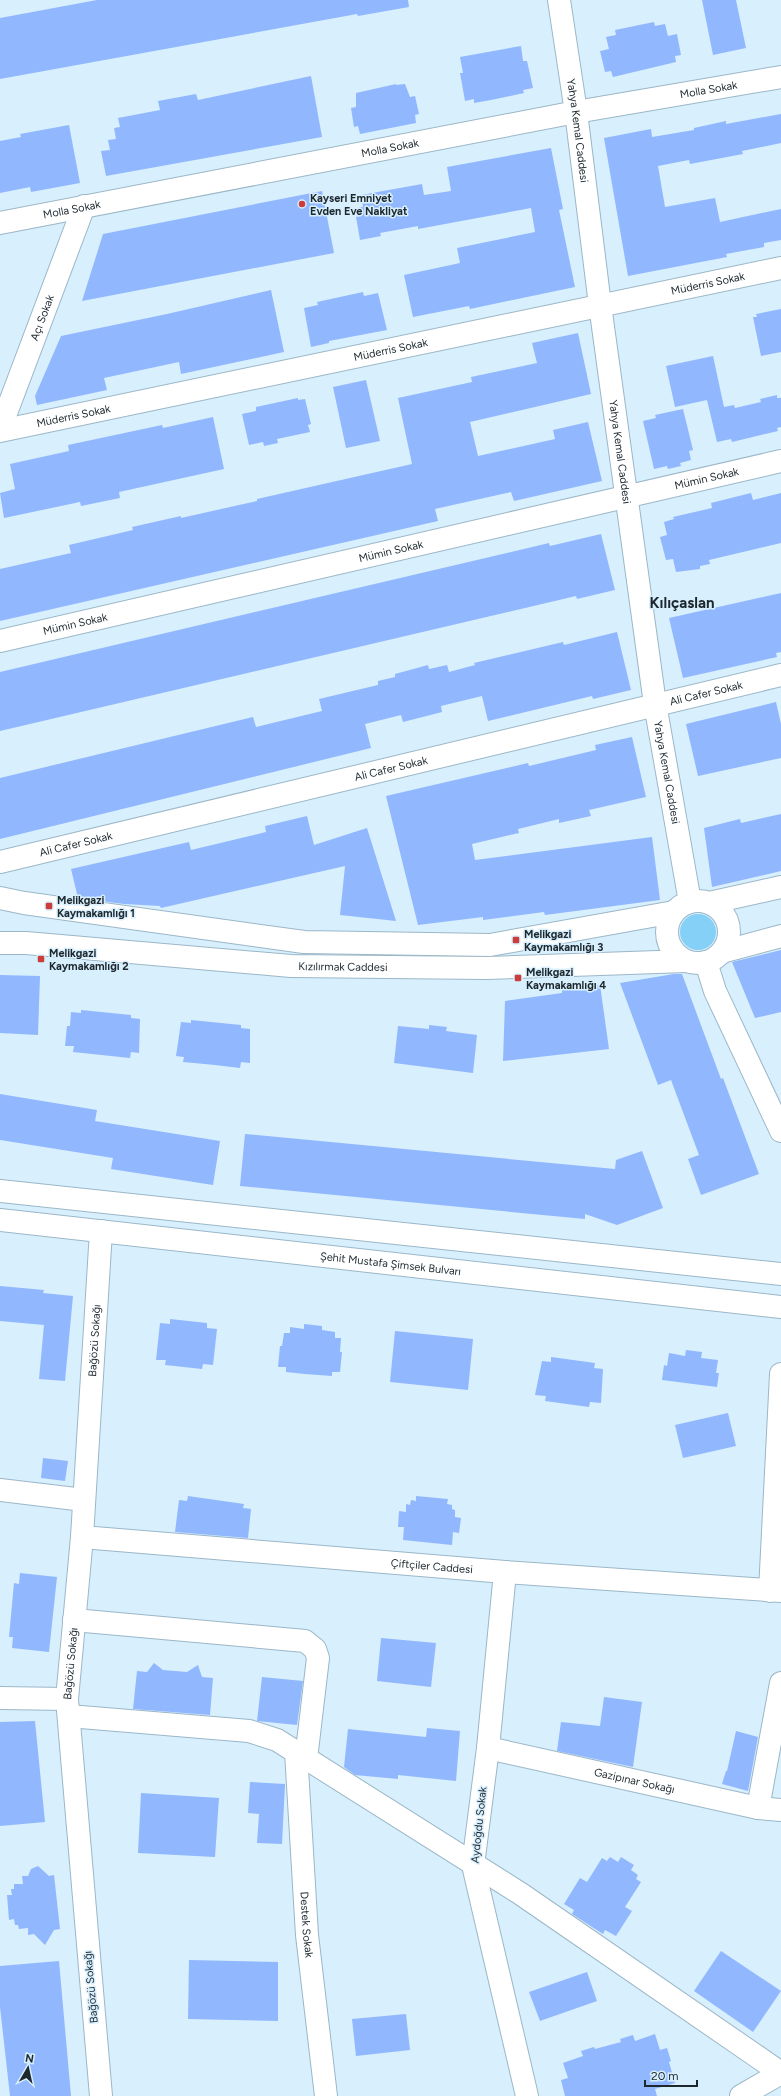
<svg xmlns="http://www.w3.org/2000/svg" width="781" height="2096" font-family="Figtree,sans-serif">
  <rect width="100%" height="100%" fill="#d8effd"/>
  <circle fill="#85d0f7" cx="698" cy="932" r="18"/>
  <g fill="#91b7ff">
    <polygon points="97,0 408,0 409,7 358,16 357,14 0,79 0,18"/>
    <polygon points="702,0 736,0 746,48 713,55"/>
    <polygon points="654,22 655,26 665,24 668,36 677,34 681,55 675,56 676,62 613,77 611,71 605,72 600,51 609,49 606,37 616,35 615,30"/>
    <polygon points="521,46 523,61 527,61 533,88 523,90 524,93 491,100 474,103 474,99 465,101 460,73 463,73 460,57"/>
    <polygon points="311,76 322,137 106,176 101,151 110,150 108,140 116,139 114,128 120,127 118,118 160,110 158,101 196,94 198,100"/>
    <polygon points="396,84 396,85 405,84 410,97 415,96 419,114 415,115 416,123 360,134 358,126 354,127 351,108 356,107 356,93"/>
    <polygon points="781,114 781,143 742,151 743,154 690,164 689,160 658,166 665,207 715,198 720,222 781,209 781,240 764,243 764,247 726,254 727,257 628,276 604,138 651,129 652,137 694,130 694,128 726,121 726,124"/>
    <polygon points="69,125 80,183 31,192 30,187 0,193 0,141 21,137 20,134"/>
    <polygon points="551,148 563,209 559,210 575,287 470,309 469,306 413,317 404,275 460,263 457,248 535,232 531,208 418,229 418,226 380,233 381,236 360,240 356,217 360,216 358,208 363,207 361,195 422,184 424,195 451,191 447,167"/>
    <polygon points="322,191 334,253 82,301 103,234"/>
    <polygon points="271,290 284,352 181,374 179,362 104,378 107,390 37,405 35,396 61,336 167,314"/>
    <polygon points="363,292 364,296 378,293 387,330 329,341 329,343 311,347 304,308 318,305 317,302"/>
    <polygon points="781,309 781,352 761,356 753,317 757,317 756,314"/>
    <polygon points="578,333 591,394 470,422 478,456 555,439 553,430 588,422 602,481 514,501 511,492 435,509 438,521 0,621 0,569 71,553 69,545 133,530 132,527 181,516 181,518 257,501 257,499 412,464 398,398 472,382 471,377 537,363 532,343"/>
    <polygon points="713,356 724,407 734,405 735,408 761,402 760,399 777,395 777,398 781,398 781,427 777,428 778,431 732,442 731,439 717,442 707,400 675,407 666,366"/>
    <polygon points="366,380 380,441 346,448 333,387"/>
    <polygon points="298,398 298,400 305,399 311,424 308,425 310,432 277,439 278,443 264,446 263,442 249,445 242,414 256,411 256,407"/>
    <polygon points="683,409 693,450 689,451 691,460 680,463 681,466 668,469 667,466 654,469 643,421 656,418 655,415"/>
    <polygon points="213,417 224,469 119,492 120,498 81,506 80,502 4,518 0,493 15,489 10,464 69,451 68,445 162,425 163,428"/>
    <polygon points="751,493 753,500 781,493 781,543 709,560 710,564 700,566 700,569 676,572 673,559 666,560 660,537 667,535 664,522 674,519 673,517 712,508 711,503"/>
    <polygon points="601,534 615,590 577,599 576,596 0,731 0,672 549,543 550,546"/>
    <polygon points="781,593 781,652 776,653 777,657 683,678 669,618"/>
    <polygon points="617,632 631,690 593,699 592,696 488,721 482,696 441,706 442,712 403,722 401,715 365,724 371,748 0,839 0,778 253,717 256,727 322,711 319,699 378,685 378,681 395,677 395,674 428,665 429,669 447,665 449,672 475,665 474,663 563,642 564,645"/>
    <polygon points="776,702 781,724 781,758 698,776 686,724"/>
    <polygon points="632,737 646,797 589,810 591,816 559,823 559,819 518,829 519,833 472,844 475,860 652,837 660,900 545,915 544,912 483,920 483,917 418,925 386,796 528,763 529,766 596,750 595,745"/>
    <polygon points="781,814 781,871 712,887 704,828 740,819 741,823"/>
    <polygon points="307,816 314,845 367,828 396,921 340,915 345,866 161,908 160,906 124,904 78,898 71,869 189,842 191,850 266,832 265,826"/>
    <polygon points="781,950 781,1012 755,1018 732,962"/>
    <polygon points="674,974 682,974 721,1079 723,1078 759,1174 701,1195 688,1159 699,1155 671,1080 658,1085 620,983"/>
    <polygon points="0,975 40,976 38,1035 0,1033"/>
    <polygon points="600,985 609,1049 503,1061 505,1001 562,993 562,990"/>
    <polygon points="81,1010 131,1015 131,1018 140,1019 139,1053 131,1052 130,1058 73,1052 74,1046 65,1046 67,1026 70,1026 71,1012 81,1013"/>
    <polygon points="191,1020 241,1025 241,1028 250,1029 250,1063 241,1062 240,1068 215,1065 183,1062 184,1057 176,1056 181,1022 191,1023"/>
    <polygon points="429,1025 447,1027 446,1031 477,1035 473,1073 394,1063 398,1026 429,1029"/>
    <polygon points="0,1094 97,1110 95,1121 220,1141 213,1185 111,1169 113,1158 0,1140"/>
    <polygon points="245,1134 615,1169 616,1160 642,1151 663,1208 617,1225 585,1214 585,1219 240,1186"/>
    <polygon points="0,1286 44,1290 43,1293 73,1296 65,1381 39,1379 44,1325 0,1321"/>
    <polygon points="170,1319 207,1323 207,1328 217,1329 213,1365 203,1364 202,1369 165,1365 166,1360 156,1360 160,1323 170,1324"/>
    <polygon points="304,1324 322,1326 322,1330 335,1332 335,1338 341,1338 340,1352 342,1352 340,1372 332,1372 332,1376 305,1374 286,1372 286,1367 278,1367 280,1346 282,1346 284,1333 290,1333 290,1327 304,1329"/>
    <polygon points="395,1331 473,1339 468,1390 390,1382"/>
    <polygon points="686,1350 702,1352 701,1358 718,1360 716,1373 719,1373 717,1387 662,1380 664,1365 667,1366 669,1353 685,1356"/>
    <polygon points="551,1357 595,1363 594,1368 603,1369 601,1403 590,1402 589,1407 545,1401 546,1396 535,1395 542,1361 551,1362"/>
    <polygon points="728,1413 736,1446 683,1458 675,1425"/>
    <polygon points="43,1458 68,1461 65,1481 41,1478"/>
    <polygon points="188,1496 244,1504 243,1508 251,1509 248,1538 175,1532 179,1500 187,1501"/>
    <polygon points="416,1496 448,1499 447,1504 452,1505 452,1509 455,1510 455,1517 461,1518 459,1533 453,1532 452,1545 403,1540 404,1527 398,1527 399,1511 406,1512 406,1504 410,1505 411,1500 416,1501"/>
    <polygon points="20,1573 57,1577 49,1652 12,1648 13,1637 9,1637 14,1583 19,1584"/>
    <polygon points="381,1638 436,1643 431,1687 377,1681"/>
    <polygon points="154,1663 163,1670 187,1672 198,1665 202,1677 213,1678 210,1715 133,1709 137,1671 147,1672"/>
    <polygon points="262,1677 303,1681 297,1725 257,1721"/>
    <polygon points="604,1697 642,1702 633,1767 557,1751 561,1722 600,1726"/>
    <polygon points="35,1721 45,1822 0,1826 0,1722"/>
    <polygon points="427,1728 460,1731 456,1781 398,1775 398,1779 355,1775 344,1767 348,1729 426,1737"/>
    <polygon points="736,1731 758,1737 748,1791 722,1784 726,1771 727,1771"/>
    <polygon points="250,1782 285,1784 282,1844 257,1843 259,1814 248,1813"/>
    <polygon points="141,1793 219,1798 215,1857 138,1853"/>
    <polygon points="610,1857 618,1862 621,1857 634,1865 631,1870 638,1875 636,1879 641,1882 625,1907 632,1911 616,1936 605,1930 603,1934 572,1914 574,1910 564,1904 580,1878 587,1882 602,1858 607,1861"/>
    <polygon points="38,1866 49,1876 54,1875 60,1929 54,1930 45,1945 34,1934 28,1935 28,1928 19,1929 18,1925 15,1925 14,1919 9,1920 7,1895 12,1895 11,1889 14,1889 14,1884 23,1884 22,1876 28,1876 31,1869"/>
    <polygon points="721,1951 781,1991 753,2032 694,1991"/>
    <polygon points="189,1960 278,1962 278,2021 188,2019"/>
    <polygon points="59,1961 71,2096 10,2096 0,2007 0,1966"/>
    <polygon points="587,1972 597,2001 540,2021 529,1992"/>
    <polygon points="406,2014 410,2050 356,2056 352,2019"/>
    <polygon points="655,2034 660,2050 667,2048 671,2061 669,2062 675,2083 655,2089 657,2096 565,2096 561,2080 568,2078 563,2063 583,2056 581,2051 594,2047 595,2049 621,2042 620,2039 633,2035 635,2041"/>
  </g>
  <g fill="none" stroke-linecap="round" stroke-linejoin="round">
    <g stroke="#9bb7c7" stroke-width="24">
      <g id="minor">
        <path id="s1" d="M559,0L576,112L600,305L655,704L690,902"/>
        <path id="s2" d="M0,223L576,112L781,77"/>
        <path id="s3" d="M0,429L84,206"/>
        <path id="s4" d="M0,431L781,268"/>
        <path id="s5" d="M0,641L781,461"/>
        <path id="s6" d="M0,862L781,675"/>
        <polyline points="706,962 715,991 781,1131"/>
        <polyline points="0,1490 84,1500"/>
        <path id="s7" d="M82,1537L505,1572L781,1591"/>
        <polyline points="505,1572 488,1748 473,1865 527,2096"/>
        <polyline points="770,1591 781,1374"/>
        <polyline points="74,1620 305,1641 315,1649 318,1658 306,1759"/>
        <polyline points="0,1698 67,1699"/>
        <polyline points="69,1716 249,1731 277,1740 521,1894 781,2073"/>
        <path id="s8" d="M488,1748L758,1808L781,1810"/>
        <path id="s9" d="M296,1752L307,1935L326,2096"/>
        <polyline points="758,1808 781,1683"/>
        <path id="s10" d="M101,2096L67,1699L82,1537L101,1231"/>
        <polyline points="741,2096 781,2073"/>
      </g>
    </g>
    <g stroke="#9bb7c7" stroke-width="24">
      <g id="major">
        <polyline points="0,898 24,903 304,942 490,945 674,912"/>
        <circle cx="698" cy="932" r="31"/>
        <polyline points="709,903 781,887"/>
        <path id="s11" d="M0,943H26L291,966L487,968L686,961"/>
        <polyline points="722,952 781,936"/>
        <polyline points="0,1191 781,1274"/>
        <path id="s12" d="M0,1220L781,1307"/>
      </g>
    </g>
    <use href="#minor" stroke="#fff" stroke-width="22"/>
    <use href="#major" stroke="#fff" stroke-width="22"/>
  </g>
  <g fill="#cb3c3b" stroke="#d8effd" stroke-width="1.5">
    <circle cx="302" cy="204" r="4"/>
    <rect x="45" y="902" width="8" height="8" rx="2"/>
    <rect x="512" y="936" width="8" height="8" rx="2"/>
    <rect x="37" y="955" width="8" height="8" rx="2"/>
    <rect x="514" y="974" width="8" height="8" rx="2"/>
  </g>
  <g text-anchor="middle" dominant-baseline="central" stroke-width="3" stroke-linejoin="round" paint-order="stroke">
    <g font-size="11" fill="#1d282e" stroke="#d8effd">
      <text stroke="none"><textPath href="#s2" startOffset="721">Molla Sokak</textPath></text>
      <text stroke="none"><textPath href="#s1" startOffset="132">Yahya Kemal Caddesi</textPath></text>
      <text stroke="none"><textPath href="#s2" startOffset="397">Molla Sokak</textPath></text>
      <text stroke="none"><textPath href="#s2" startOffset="73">Molla Sokak</textPath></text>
      <text stroke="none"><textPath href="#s4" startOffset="723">Müderris Sokak</textPath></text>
      <text stroke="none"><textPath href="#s3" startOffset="119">Açı Sokak</textPath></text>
      <text stroke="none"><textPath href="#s4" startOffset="399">Müderris Sokak</textPath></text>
      <text stroke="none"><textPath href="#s4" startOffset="75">Müderris Sokak</textPath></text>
      <text stroke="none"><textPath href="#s1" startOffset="456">Yahya Kemal Caddesi</textPath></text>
      <text stroke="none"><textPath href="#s5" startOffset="725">Mümin Sokak</textPath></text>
      <text stroke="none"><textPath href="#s5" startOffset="401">Mümin Sokak</textPath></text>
      <text stroke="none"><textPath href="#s5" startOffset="77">Mümin Sokak</textPath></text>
      <text stroke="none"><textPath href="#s6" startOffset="726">Ali Cafer Sokak</textPath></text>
      <text stroke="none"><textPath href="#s6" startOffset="402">Ali Cafer Sokak</textPath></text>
      <text stroke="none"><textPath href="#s1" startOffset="780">Yahya Kemal Caddesi</textPath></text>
      <text stroke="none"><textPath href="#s6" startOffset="78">Ali Cafer Sokak</textPath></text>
      <text stroke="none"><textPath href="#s11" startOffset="344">Kızılırmak Caddesi</textPath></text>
      <text stroke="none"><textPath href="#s12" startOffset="393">Şehit Mustafa Şimsek Bulvarı</textPath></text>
      <text stroke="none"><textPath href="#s10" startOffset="758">Bağözü Sokağı</textPath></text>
      <text stroke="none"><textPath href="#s7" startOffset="351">Çiftçiler Caddesi</textPath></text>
      <text stroke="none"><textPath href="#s10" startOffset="434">Bağözü Sokağı</textPath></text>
      <text stroke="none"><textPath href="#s8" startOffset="150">Gazipınar Sokağı</textPath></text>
      <text transform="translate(479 1825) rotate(-84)">Aydoğdu Sokak</text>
      <text stroke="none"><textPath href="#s9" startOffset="173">Destek Sokak</textPath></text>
      <text transform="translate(91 1987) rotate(-95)">Bağözü Sokağı</text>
    </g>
    <g font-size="11" font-weight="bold" fill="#1d282e" stroke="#d8effd" text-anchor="start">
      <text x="310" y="198">Kayseri Emniyet<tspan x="310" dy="13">Evden Eve Nakliyat</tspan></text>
      <text x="57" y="900">Melikgazi<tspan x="57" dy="13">Kaymakamlığı 1</tspan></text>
      <text x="524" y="934">Melikgazi<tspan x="524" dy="13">Kaymakamlığı 3</tspan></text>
      <text x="49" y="953">Melikgazi<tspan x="49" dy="13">Kaymakamlığı 2</tspan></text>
      <text x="526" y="972">Melikgazi<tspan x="526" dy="13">Kaymakamlığı 4</tspan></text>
    </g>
    <g font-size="15" font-weight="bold" fill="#1d282e" stroke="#d8effd">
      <text x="682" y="603">Kılıçaslan</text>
    </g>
  </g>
  <g transform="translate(28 2068) rotate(9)" stroke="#d8effd" stroke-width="3" paint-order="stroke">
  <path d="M0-3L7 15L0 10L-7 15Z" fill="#1d282e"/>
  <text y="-6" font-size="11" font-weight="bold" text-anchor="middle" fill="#1d282e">N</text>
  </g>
  <path d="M645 2080v6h52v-6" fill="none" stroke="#1d282e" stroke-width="2"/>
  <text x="651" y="2080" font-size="12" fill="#1d282e" stroke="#d8effd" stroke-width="3" paint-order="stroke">20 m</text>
</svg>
